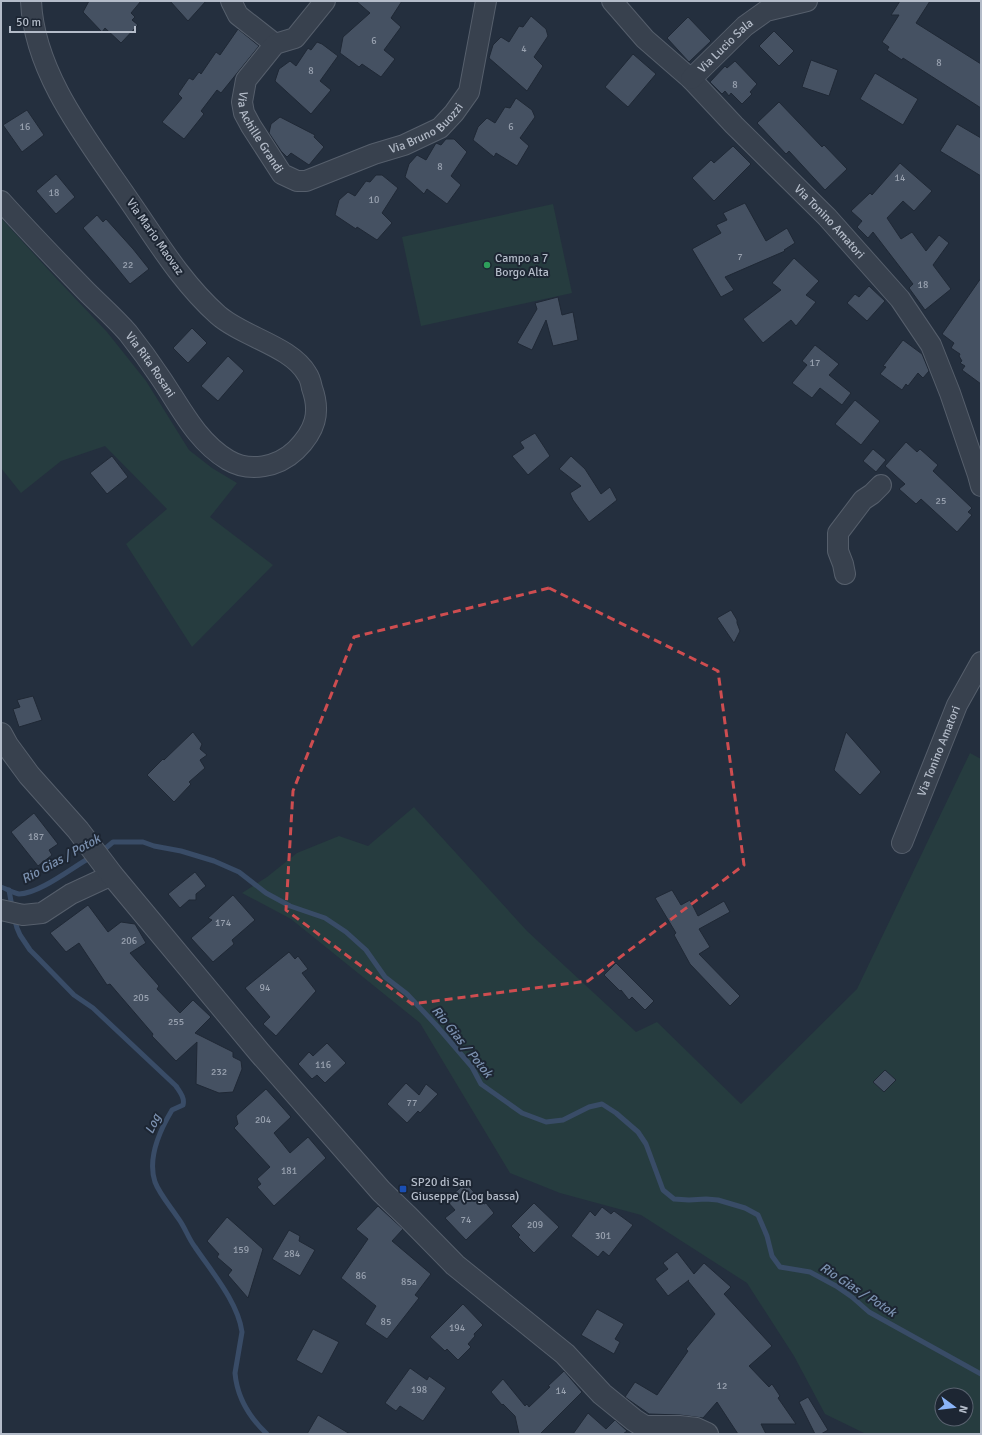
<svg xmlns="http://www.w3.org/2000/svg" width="982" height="1435" font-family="Signika,sans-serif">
  <rect width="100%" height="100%" fill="#242f3e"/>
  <g fill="#263c3f" fill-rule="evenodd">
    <polygon points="553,204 572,293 421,326 402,237"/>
    <polygon points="1,218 55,277 107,332 146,381 189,450 212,468 237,483 210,517 273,565 192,647 126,544 167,509 105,446 61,461 21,493 1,468"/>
    <path d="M970,753L981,759V1434H866L825,1414L794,1356L747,1283L641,1215L560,1193L510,1173L420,1023L291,919L242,893L267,877L297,853L339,836L368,846L414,807L527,931L636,1032L657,1022L741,1104L857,989ZM942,1395H966V1419H942Z"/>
  </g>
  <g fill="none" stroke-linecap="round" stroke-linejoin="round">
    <g stroke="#394c67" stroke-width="5">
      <polyline points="100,853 113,842 143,842 154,846 181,851 214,861 239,872 266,893 290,906 325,918 346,932 366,950 385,977 407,994 436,1025 472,1067 481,1084 522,1113 546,1122 563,1120 589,1107 602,1104 616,1113 638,1132 646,1144 663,1190 674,1199 689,1200 706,1199 718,1200 745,1208 758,1215 767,1236 772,1256 780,1267 810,1272 836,1286 852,1297 869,1312 981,1374"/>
      <path d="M1,887C7,889 13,893 19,894C39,894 73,867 91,857"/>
      <polyline points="9,890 12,907"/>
      <path d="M14,917L17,928L20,935L30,950L37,957L74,995L93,1008L176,1086C180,1092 185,1098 183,1105L172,1110C160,1130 147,1158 155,1182C160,1195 171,1207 178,1218C185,1227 188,1238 195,1247C211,1271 238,1302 242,1332L235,1373C237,1397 250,1418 267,1434"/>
    </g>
  </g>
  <g fill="#455162" stroke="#1f2835">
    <polygon points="89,1 141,1 131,13 135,17 132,20 138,25 121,43 105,28 102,32 83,12"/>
    <polygon points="170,1 206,1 188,21"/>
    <polygon points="356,1 402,1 391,18 401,27 384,50 395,59 381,77 362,64 359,67 340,53 343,37 370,13"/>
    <polygon points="900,1 930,1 916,23 981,64 981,108 903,58 902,60 887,50 889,47 882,42 899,15 891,15"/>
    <polygon points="531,16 546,29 548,36 534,57 543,66 527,91 489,58 493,45 501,37 509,42 519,26 523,27"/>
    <polygon points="688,17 711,41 689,62 667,38"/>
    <polygon points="238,29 259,46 221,93 217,90 201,111 204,114 184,139 162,122 182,98 178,94 189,78 193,80 199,72 201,74 216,52 220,55"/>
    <polygon points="774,31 794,51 779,66 759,46"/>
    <polygon points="317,42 322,44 338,56 320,81 331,90 311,114 275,81 279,69 290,61 296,66 308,48 311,50"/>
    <polygon points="633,54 656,74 628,107 605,87"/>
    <polygon points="811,60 838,70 829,96 802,87"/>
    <polygon points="735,61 757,84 750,92 752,94 742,104 731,93 729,96 725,91 722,94 710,82 725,66 727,68"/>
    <polygon points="875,73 918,99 903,125 860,99"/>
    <polygon points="516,98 532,110 535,117 520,138 529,146 517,166 496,153 494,157 473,140 478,127 487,118 495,123 505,107 510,108"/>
    <polygon points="779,102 822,147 824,145 847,169 825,190 789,151 786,154 757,123"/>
    <polygon points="27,110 44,135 22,152 3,125"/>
    <polygon points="280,117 315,135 314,137 324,147 309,165 291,153 287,157 281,151 269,133 271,124"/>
    <polygon points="957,124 981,138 981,176 940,151"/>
    <polygon points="446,139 454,139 467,152 451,176 461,185 447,204 427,189 424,194 405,177 409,164 417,155 426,160 436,143 441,145"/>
    <polygon points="733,146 751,164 714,201 692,178 711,160 714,163"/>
    <polygon points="900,163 932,191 914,211 903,201 887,218 901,239 912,232 926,251 939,235 949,243 933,265 951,289 925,310 909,288 913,284 873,232 868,238 857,227 862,221 851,211 870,193 872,195"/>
    <polygon points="56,174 75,197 56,214 36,191"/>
    <polygon points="376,175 382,175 398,188 382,213 392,223 377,240 357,227 356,229 335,215 339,200 348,192 355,196 366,181 370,182"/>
    <polygon points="745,203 766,241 787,228 795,243 784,250 785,251 725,277 734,290 721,297 692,249 721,233 716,225 727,220 723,213"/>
    <polygon points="97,215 103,222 106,219 133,249 149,269 130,284 108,257 83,228"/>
    <polygon points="794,258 819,281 806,295 816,302 796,326 791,320 763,343 743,319 781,290 772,283"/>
    <polygon points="981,278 981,384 962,370 965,366 960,363 962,361 959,356 960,354 951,348 954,343 942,334"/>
    <polygon points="869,286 885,301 867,321 847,303 855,294 859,297"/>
    <polygon points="558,297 562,315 573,312 578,340 553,346 546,320 532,350 517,343 537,309 535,303"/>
    <polygon points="192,328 207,343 188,363 173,348"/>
    <polygon points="903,340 922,354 929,371 923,378 918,373 908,386 906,384 902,390 880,374 886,367 883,366"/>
    <polygon points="815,345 839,364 829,375 851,393 842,405 820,388 812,398 792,383 807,365 802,361"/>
    <polygon points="228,356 244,371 218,401 201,386"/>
    <polygon points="855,400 880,421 861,445 835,424"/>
    <polygon points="535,433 550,456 528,475 512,456 524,448 520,442"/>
    <polygon points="906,442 917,452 920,449 938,465 933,471 972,508 968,512 972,515 957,532 921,499 916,504 899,489 905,484 885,466"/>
    <polygon points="873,449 886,460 876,472 863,461"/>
    <polygon points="112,456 128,477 107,494 90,473"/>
    <polygon points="571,456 585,469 601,494 610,487 617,500 589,522 573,500 570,493 581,486 559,469"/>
    <polygon points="731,610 737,620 737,623 740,631 734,643 717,618"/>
    <polygon points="33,696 42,720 19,727 13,709 20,707 17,700"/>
    <polygon points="193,732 202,744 200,749 207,755 200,760 205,768 189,782 191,784 174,802 147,775 163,759 164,760"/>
    <polygon points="846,732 881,772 860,795 834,770"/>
    <polygon points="34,813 58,844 49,850 52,855 38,866 11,832"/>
    <polygon points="195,872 206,886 196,894 196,900 189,900 180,908 168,894"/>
    <polygon points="672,890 681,905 690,900 698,916 724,901 730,912 699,929 710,947 699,954 740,996 730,1006 690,964 674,935 676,933 655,898"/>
    <polygon points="233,895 255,920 232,940 234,944 213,962 191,938 212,920 208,918"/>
    <polygon points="88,905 108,932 121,922 135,924 146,943 130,953 159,986 157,989 180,1013 193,1000 211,1017 195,1033 233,1052 233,1057 241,1061 242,1069 233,1092 219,1093 196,1084 197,1042 176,1061 152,1036 153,1034 110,984 107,985 79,943 66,952 50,933"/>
    <polygon points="289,952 295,959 298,956 308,969 302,973 316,991 276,1036 263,1024 270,1017 245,988"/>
    <polygon points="616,963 654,1001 645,1010 632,997 629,1000 621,990 620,991 604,975"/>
    <polygon points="327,1043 346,1063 325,1083 317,1075 312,1079 298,1064 309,1052 313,1056"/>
    <polygon points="885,1070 896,1080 884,1092 873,1082"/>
    <polygon points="406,1083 419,1095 426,1084 438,1094 420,1113 418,1111 407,1123 387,1104"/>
    <polygon points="266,1089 291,1117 274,1133 290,1153 308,1137 326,1158 274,1206 257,1187 261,1184 257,1179 270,1167 234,1128 238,1124 236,1116"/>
    <polygon points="466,1183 484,1204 486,1203 494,1213 466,1240 445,1218 455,1210 446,1200"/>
    <polygon points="534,1203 559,1227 534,1253 518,1237 520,1235 511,1226"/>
    <polygon points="378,1206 403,1229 392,1241 431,1274 415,1295 419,1298 387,1339 365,1324 376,1306 341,1278 368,1239 356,1229"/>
    <polygon points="602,1207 611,1214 614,1211 633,1225 609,1256 603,1251 598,1257 571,1236 590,1211 595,1216"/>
    <polygon points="227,1217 263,1249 248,1298 228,1275 232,1270 217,1257 219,1254 207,1241"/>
    <polygon points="289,1230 300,1236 299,1241 315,1250 300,1276 272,1259"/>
    <polygon points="677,1252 694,1274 704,1263 731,1287 724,1294 772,1346 749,1366 769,1387 772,1384 780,1396 778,1398 796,1424 761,1424 766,1434 738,1434 717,1402 703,1418 680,1415 649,1414 625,1397 635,1382 657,1395 688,1351 686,1349 715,1314 688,1281 689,1280 668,1296 655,1279 668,1269 663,1263"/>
    <polygon points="463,1304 483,1325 474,1334 475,1336 468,1344 471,1347 458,1360 447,1349 445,1351 430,1337"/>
    <polygon points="597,1309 624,1324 615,1339 620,1342 614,1354 581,1335"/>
    <polygon points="313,1329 339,1342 322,1374 296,1360"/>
    <polygon points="410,1368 427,1380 429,1376 446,1388 423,1421 400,1406 396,1411 385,1403"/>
    <polygon points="564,1371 582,1392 540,1434 519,1434 515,1416 503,1404 502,1405 491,1392 503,1379 525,1406 527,1404 529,1407 550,1387 548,1386"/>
    <polygon points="808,1397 828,1430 821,1434 815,1434 799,1402"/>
    <polygon points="588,1413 606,1429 615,1420 627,1431 623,1434 573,1434"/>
    <polygon points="318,1415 350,1434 307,1434"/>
  </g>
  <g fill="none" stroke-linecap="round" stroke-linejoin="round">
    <g stroke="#565f6c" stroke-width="22">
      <g id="minor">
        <polyline points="231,1 238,15 275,44"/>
        <path id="s1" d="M325,1L295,38L275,44L246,80L242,102L244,113L251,126L282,174L297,181H306L374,154L404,145L440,128L454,113L469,92L486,1"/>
        <path id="s2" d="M612,1L645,39L691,79L734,125L827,217L900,299L931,345L950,393L978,475L981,486"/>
        <path id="s3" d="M691,79L745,26L766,11L807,1"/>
        <path id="s4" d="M1,201C29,232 57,261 86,291C100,305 115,318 128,333C139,347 150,362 160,377C180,406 196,441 228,460C250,473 278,467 296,450C315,431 321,413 312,388C311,383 310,378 307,374C291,346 243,337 218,315C182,283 157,241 130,202C90,143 34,75 31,1"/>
        <polyline points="845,574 843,564 838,551 838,533 863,500 872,494 881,485"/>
        <path id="s5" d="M902,843L957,705L981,662"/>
        <polyline points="1,910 23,915 42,913 71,894 112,875"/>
      </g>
    </g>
    <g stroke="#565f6c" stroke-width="24">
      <polyline id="tertiary" points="1,734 7,745 29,775 78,830 112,875 260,1053 381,1191 408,1217 455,1265 565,1354 602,1394 634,1420 645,1427 679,1427 696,1429 707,1434"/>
    </g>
    <use href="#minor" stroke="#38414e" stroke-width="20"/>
    <use href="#tertiary" stroke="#38414e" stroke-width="22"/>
  </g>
  <path fill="none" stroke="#ce4d50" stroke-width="3" stroke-dasharray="8 5" stroke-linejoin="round" d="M549,588L718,671L744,865L588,981L412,1004L286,910L293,791L354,637Z"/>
  <circle fill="#2e9e5b" stroke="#1d2633" stroke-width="1.5" cx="487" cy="265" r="4"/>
  <rect fill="#1a4fb4" stroke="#1d2633" stroke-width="1.5" x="399" y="1185" width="8" height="8" rx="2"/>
  <g text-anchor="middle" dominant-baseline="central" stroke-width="4" stroke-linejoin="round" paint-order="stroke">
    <g font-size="10" fill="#98a1af">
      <text x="374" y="41">6</text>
      <text x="524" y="49">4</text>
      <text x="939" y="63">8</text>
      <text x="311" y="71">8</text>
      <text x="735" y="85">8</text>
      <text x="25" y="127">16</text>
      <text x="511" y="127">6</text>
      <text x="440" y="167">8</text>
      <text x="900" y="178">14</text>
      <text x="54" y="193">18</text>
      <text x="374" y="200">10</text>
      <text x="740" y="257">7</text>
      <text x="128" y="265">22</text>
      <text x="923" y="285">18</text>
      <text x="815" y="363">17</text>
      <text x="941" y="501">25</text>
      <text x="36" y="837">187</text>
      <text x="223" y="923">174</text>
      <text x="129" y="941">206</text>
      <text x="265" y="988">94</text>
      <text x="141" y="998">205</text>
      <text x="176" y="1022">255</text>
      <text x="323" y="1065">116</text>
      <text x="219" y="1072">232</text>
      <text x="412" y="1103">77</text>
      <text x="263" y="1120">204</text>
      <text x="289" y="1171">181</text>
      <text x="466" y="1220">74</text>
      <text x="535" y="1225">209</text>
      <text x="603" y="1236">301</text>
      <text x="241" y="1250">159</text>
      <text x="292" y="1254">284</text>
      <text x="361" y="1276">86</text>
      <text x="409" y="1282">85a</text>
      <text x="386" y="1322">85</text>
      <text x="457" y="1328">194</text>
      <text x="722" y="1386">12</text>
      <text x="419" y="1390">198</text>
      <text x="561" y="1391">14</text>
    </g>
    <g font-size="12" fill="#b4bcc9" stroke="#1d2633">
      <text stroke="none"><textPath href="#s3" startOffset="48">Via Lucio Sala</textPath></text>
      <text stroke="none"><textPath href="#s1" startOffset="378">Via Bruno Buozzi</textPath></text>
      <text stroke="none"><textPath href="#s1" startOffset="172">Via Achille Grandi</textPath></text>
      <text stroke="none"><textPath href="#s2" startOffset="310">Via Tonino Amatori</textPath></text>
      <text transform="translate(155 237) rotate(55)">Via Mario Maovaz</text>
      <text stroke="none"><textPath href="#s4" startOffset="222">Via Rita Rosani</textPath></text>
      <text stroke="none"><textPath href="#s5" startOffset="99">Via Tonino Amatori</textPath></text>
    </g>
    <g font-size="12" fill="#b4bcc9" stroke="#1d2633" text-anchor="start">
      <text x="495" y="258">Campo a 7<tspan x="495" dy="14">Borgo Alta</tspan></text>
      <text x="411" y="1182">SP20 di San<tspan x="411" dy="14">Giuseppe (Log bassa)</tspan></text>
    </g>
    <g font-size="13" font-style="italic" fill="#7c92b1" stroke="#1d2633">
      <text transform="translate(61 859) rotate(-29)">Rio Gias / Potok</text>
      <text transform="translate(462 1042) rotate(51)">Rio Gias / Potok</text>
      <text transform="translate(153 1124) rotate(-66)">Log</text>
      <text transform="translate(858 1290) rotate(33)">Rio Gias / Potok</text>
    </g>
  </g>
  <rect width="982" height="1435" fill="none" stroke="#b4bcc9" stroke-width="4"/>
  <g transform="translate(954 1407) rotate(105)"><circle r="19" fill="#1d2633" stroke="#59626f"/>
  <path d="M0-3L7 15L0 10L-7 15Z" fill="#8ab4f8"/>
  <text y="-6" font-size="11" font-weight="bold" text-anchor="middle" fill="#b4bcc9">N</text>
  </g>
  <path d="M10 26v6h125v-6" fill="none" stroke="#b4bcc9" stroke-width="2"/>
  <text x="16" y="26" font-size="12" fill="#b4bcc9" stroke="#1d2633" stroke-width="3" paint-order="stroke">50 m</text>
</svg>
